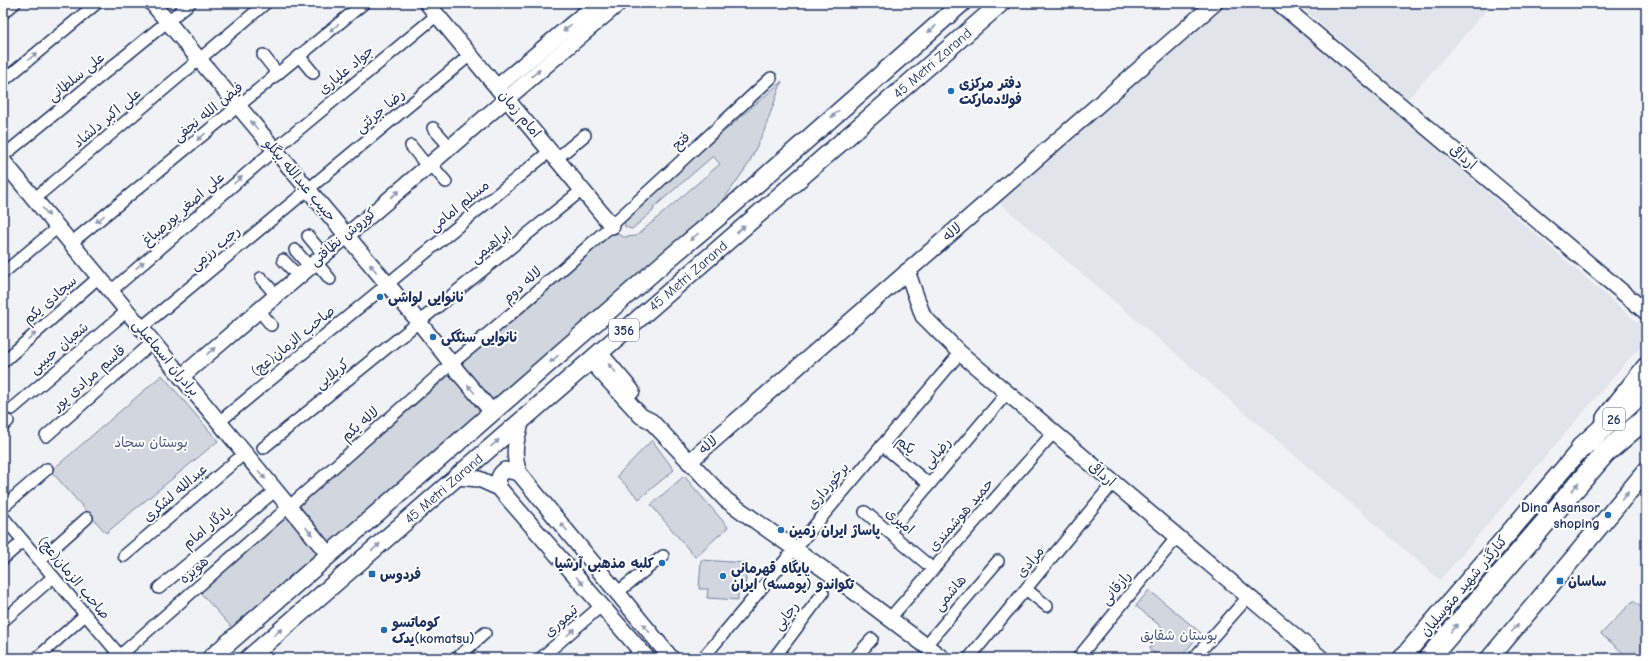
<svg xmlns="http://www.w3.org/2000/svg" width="1649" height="661" font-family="'Comic Neue','Playpen Sans Arabic',sans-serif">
  <rect width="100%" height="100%" fill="#f1f2f5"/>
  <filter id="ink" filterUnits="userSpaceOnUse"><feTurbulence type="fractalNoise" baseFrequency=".025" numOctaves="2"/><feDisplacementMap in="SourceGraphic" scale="8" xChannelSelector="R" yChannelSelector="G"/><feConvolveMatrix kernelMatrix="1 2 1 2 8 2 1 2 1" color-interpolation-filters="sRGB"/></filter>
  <g filter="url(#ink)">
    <g fill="#e1e4ea">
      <polygon points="1223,3 1269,3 1646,330 1646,339 1440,580 997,201"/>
      <polygon points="1297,3 1493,3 1407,100"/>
    </g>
    <g fill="#d2d6df" stroke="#76829e">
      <polygon points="782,81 764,131 748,165 717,209 493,403 458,366 596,243 613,232 624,237 636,236 720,164 713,156 653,208 654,210 632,229 625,227 624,219"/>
      <polygon points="451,374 480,412 331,546 299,505"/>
      <polygon points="162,375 218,441 106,533 51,471"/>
      <polygon points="652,440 674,470 639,499 617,476"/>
      <polygon points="684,476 728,527 695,557 651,505"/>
      <polygon points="289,514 322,552 235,631 198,590"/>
      <polygon points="701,560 747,563 745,591 738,590 738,600 707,598 708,589 699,589"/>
      <polygon points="1149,590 1201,633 1180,658 1160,658 1149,649 1164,629 1136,606"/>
      <polygon points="1633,601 1646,611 1646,658 1629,658 1601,634"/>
    </g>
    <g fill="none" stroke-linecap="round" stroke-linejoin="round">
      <g stroke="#1b2f5e" stroke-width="14">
        <g id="street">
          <polyline points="3,13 15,3"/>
          <polyline points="263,55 278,74"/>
          <polyline points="299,56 313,73"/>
          <polyline points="3,81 97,3"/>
          <polyline points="433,128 450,147"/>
          <polyline points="411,146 427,166"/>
          <polyline points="3,156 190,3"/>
          <polyline points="556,159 585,135"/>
          <polyline points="430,163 446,182"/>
          <polyline points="34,199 266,3"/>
          <polyline points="308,236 323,254"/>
          <polyline points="71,243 364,3"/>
          <polyline points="295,250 309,266"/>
          <polyline points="283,260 298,276"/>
          <polyline points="315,261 330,279"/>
          <polyline points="3,273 58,227"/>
          <polyline points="261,278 276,295"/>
          <polyline points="111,291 274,150 437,15"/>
          <polyline points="259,310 271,325"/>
          <polyline points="141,328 470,55"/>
          <polyline points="3,362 99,277"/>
          <polyline points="12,409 127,311"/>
          <polyline points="219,422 550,151"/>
          <polyline points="3,426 8,421"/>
          <polyline points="46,436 153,342"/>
          <polyline points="882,445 929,484"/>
          <polyline points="263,448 582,190"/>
          <polyline points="3,507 47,469"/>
          <polyline points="865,512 933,569"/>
          <polyline points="3,517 122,658"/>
          <polyline points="889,532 1007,393"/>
          <polyline points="124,556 245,453"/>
          <polyline points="3,559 23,541"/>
          <polyline points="40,560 87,518"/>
          <polyline points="159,588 276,490"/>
          <polyline points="1027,590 1047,606"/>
          <polyline points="618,592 663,556"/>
          <polyline points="890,618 1054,432"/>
          <polyline points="3,621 53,577"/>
          <polyline points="926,645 998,561"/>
          <polyline points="37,658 85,615"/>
          <path d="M117,658L451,364C562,274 666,175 771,78"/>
          <polyline points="457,658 485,633"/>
          <polyline points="541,658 601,606"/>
          <polyline points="632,658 641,651"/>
          <polyline points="703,658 960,353"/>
          <polyline points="774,658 823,593"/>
          <polyline points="855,658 872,639"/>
          <polyline points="969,658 1113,483"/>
          <polyline points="1078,658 1177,537"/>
          <polyline points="1194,658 1248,597"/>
        </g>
      </g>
      <g stroke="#1b2f5e" stroke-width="18">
        <g id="secondary">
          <polyline points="152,3 419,322 458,372 493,413"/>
          <polyline points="427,3 612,226"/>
          <polyline points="1279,3 1646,312"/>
          <polyline points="497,87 597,3"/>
          <polyline points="3,161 329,555"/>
          <polyline points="907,271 923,316 960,353 1321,658"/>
          <polyline points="599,352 632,391"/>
          <polyline points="590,360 641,416 651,421 726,500 836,578 942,658"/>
          <polyline points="181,377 619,3"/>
          <path d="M522,420C516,440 512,452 519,473L671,658"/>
          <polyline points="689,462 1215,3"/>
          <polyline points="456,477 479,479 499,488 647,658"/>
          <path d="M499,488C498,480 498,475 505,470L519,473"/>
        </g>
      </g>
      <g stroke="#1b2f5e" stroke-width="20">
        <g id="primary">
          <polyline points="1605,418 1646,366"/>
          <polyline points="211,658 666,261 733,205 962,3"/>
          <path id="s1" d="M249,658L1001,3"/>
          <polyline points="1402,658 1589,439"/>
          <polyline points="1490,658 1646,471"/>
        </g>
      </g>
      <g stroke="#1b2f5e" stroke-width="23">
        <g id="highway">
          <polyline points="1581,448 1646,389"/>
          <polyline points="1429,658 1605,453 1646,418"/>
        </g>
      </g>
      <use href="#street" stroke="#fff" stroke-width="11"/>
      <use href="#secondary" stroke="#fff" stroke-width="15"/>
      <use href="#primary" stroke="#fff" stroke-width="17"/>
      <use href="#highway" stroke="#fff" stroke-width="20"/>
    </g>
    <defs><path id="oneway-solid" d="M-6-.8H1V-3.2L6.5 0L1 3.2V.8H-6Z"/></defs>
    <g fill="#8d97ae">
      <use href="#oneway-solid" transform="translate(334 28) rotate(141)"/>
      <use href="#oneway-solid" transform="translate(567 28) rotate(140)"/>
      <use href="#oneway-solid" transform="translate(932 29) rotate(139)"/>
      <use href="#oneway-solid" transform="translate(33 56) rotate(-40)"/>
      <use href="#oneway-solid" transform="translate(536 73) rotate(-40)"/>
      <use href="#oneway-solid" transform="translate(835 114) rotate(138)"/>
      <use href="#oneway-solid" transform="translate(254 125) rotate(-130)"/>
      <use href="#oneway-solid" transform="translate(201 137) rotate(141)"/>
      <use href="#oneway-solid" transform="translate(238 180) rotate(-41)"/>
      <use href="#oneway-solid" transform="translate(395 194) rotate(-40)"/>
      <use href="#oneway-solid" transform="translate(46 212) rotate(50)"/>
      <use href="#oneway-solid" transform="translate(100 219) rotate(141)"/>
      <use href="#oneway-solid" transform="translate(741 229) rotate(-41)"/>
      <use href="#oneway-solid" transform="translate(694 237) rotate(140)"/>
      <use href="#oneway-solid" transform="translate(140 265) rotate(-41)"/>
      <use href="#oneway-solid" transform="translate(373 268) rotate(-130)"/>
      <use href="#oneway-solid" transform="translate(32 336) rotate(-41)"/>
      <use href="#oneway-solid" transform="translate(211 351) rotate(-41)"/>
      <use href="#oneway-solid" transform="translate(554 359) rotate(139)"/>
      <use href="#oneway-solid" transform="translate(612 368) rotate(-131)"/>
      <use href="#oneway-solid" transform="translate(471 389) rotate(-130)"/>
      <use href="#oneway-solid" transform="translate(495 443) rotate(-40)"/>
      <use href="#oneway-solid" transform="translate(262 475) rotate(50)"/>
      <use href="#oneway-solid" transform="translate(1575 487) rotate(-49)"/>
      <use href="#oneway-solid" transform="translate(1625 496) rotate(-50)"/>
      <use href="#oneway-solid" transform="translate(564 527) rotate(-130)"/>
      <use href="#oneway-solid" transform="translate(309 531) rotate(50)"/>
      <use href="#oneway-solid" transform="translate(376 547) rotate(-41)"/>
      <use href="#oneway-solid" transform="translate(580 581) rotate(49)"/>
      <use href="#oneway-solid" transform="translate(646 628) rotate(-129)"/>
      <use href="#oneway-solid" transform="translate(1454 628) rotate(-50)"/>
      <use href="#oneway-solid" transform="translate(1515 628) rotate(-50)"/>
      <use href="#oneway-solid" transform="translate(278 632) rotate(-41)"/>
      <use href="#oneway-solid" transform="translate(571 632) rotate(-42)"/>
    </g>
  </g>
  <g fill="#1f6fb2" stroke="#fff" stroke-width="1.5">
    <circle cx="951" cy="91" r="4"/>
    <circle cx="380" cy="297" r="4"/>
    <circle cx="433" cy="337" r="4"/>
    <circle cx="1608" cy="515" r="4"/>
    <circle cx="781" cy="530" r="4"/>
    <circle cx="662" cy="563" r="4"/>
    <rect x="368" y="570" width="8" height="8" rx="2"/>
    <circle cx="723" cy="576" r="4"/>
    <rect x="1556" y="577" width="8" height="8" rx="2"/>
    <circle cx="384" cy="630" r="4"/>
  </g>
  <g text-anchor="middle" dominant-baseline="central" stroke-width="4" stroke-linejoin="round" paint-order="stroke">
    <g fill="#fff" stroke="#5f6d8e" stroke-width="1">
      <rect x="609" y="319" width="30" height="22" rx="3"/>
      <rect x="1603" y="408" width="22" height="22" rx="3"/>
    </g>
    <g font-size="13" font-weight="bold" fill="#1b2f5e">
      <text x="624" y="330">356</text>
      <text x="1614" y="419">26</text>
    </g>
    <g font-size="14" fill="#1b2f5e" stroke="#fff">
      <text stroke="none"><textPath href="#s1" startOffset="906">45 Metri Zarand</textPath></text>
      <text transform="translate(346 70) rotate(-40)">جواد علیاری</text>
      <text transform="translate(76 77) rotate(-39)">علی سلطانی</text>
      <text transform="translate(380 111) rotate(-40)">رضا جرئتی</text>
      <text transform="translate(208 112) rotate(-39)">فیض الله نجفی</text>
      <text transform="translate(520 114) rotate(50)">امام زمان</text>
      <text transform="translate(107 118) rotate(-40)">علی اکبر دلشاد</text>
      <text transform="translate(681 141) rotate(-43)">فتح</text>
      <text transform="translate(1463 157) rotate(40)">ارداقی</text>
      <text transform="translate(300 180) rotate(50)">حبیب عبدالله بیگلو</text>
      <text transform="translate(459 206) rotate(-39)">مسلم امامی</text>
      <text transform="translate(183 209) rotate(-41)">علی اصغر پورصباغ</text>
      <text transform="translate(952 232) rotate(-41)">لاله</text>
      <text transform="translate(343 237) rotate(-40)">کوروش نظافتی</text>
      <text transform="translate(491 245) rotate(-39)">ابراهیمی</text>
      <text transform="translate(215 248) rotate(-40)">رجب رزمی</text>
      <text stroke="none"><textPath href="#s1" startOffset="582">45 Metri Zarand</textPath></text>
      <text transform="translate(522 285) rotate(-42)">لاله دوم</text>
      <text transform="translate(50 300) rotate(-41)">سجادی یکم</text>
      <text transform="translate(293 341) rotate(-39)">صاحب الزمان(عج)</text>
      <text transform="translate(59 348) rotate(-40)">شعبان حبیبی</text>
      <text transform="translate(166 358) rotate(50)">برادران اسماعیلی</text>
      <text transform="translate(332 374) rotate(-39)">کربلایی</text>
      <text transform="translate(89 378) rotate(-41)">قاسم مرادی پور</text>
      <text transform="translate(360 424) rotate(-41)">لاله یکم</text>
      <text transform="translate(708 445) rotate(-41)">لاله</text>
      <text transform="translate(906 445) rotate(40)">یکم</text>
      <text transform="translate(937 453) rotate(-50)">رضایی</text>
      <text transform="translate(1102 474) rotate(40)">ارداقی</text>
      <text transform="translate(828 486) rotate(-50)">برخورداری</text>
      <text stroke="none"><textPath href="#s1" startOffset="258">45 Metri Zarand</textPath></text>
      <text transform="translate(175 493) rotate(-41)">عبدالله لشکری</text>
      <text transform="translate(961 515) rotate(-49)">حمید هوشمندی</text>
      <text transform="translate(900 521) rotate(40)">امیری</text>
      <text transform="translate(207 527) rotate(-40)">یادگار امام</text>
      <text transform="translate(1030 562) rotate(-51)">مرادی</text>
      <text transform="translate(194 570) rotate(-41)">هویزه</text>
      <text transform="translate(74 578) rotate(50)">صاحب الزمان(عج)</text>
      <text transform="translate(1464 586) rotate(-50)">کنارگذر شهید متوسلیان</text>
      <text transform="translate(1116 588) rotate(-51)">رازقانی</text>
      <text transform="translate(950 593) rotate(-50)">هاشمی</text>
      <text transform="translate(786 616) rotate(-53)">رجایی</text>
      <text transform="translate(561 621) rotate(-42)">تیموری</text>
    </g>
    <g font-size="14" font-weight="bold" fill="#1b2f5e" stroke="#fff" text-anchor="start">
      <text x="959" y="83">دفتر مرکزی<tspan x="959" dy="16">فولادمارکت</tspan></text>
      <text x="388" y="297">نانوایی لواشی</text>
      <text x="441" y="337">نانوایی سنگکی</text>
      <text x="1600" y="507" text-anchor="end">Dina Asansor<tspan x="1600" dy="16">shoping</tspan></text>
      <text x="789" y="530">پاساژ ایران زمین</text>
      <text x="654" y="563" text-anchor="end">کلبه مذهبی آرشیا</text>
      <text x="731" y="568">پایگاه قهرمانی<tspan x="731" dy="16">تکواندو (پومسه) ایران</tspan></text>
      <text x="380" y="574">فردوس</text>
      <text x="1568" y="581">ساسان</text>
      <text x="392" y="622">کوماتسو<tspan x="392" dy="16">یدک(komatsu)</tspan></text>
    </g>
    <g font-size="14" fill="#49597e" stroke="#fff">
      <text x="151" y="442">بوستان سجاد</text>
      <text x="1179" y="635">بوستان شقایق</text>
    </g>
  </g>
  <rect width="1649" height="661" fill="none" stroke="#fff" stroke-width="16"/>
  <rect x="8" y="8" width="1633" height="645" fill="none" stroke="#1b2f5e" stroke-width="1.5" filter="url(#ink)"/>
</svg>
